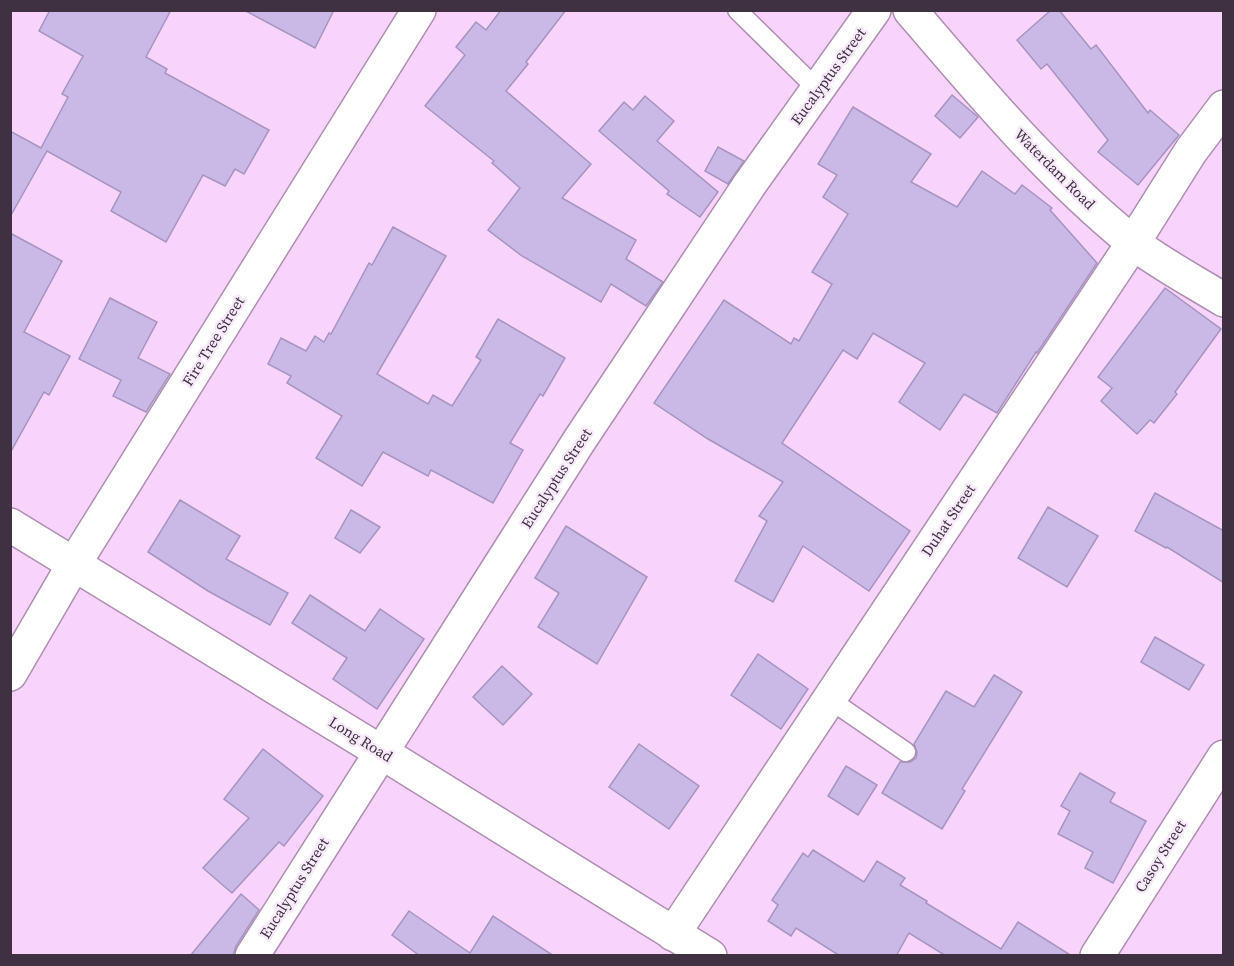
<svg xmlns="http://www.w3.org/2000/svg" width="1234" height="966" font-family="'Source Serif 4',serif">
  <rect width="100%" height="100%" fill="#f8d4fc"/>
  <g fill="#cab8e6" stroke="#a594c0" stroke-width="1.5">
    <polygon points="50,10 171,10 146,57 167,69 165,73 269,130 244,174 235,169 225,186 203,175 166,242 111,211 121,192 47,151 10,217 10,131 41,148 68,97 62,94 83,56 39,31"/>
    <polygon points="244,10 334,10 315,48"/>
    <polygon points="501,10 566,10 526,62 528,64 506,91 591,164 562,198 636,240 626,259 663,282 646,306 611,284 601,302 522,256 488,230 520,188 492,163 494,161 425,106 465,55 456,47 476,22 486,30"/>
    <polygon points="1051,10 1059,10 1091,49 1096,45 1148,113 1150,110 1179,135 1138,185 1098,152 1108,140 1047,64 1041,69 1017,40"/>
    <polygon points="952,95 978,117 960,138 935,116"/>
    <polygon points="645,96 674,121 657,141 718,192 700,217 667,194 669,191 599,131 624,102 633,110"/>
    <polygon points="853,107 931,154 911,182 957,207 982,171 1015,194 1022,185 1052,208 1050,210 1097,263 1037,353 1036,352 997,413 964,394 940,430 899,402 925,363 873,333 857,359 843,350 782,443 910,531 869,591 803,546 773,602 735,581 767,521 759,516 783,482 708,439 654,403 724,300 791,344 794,338 799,341 832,284 812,272 848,214 823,197 837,175 818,164"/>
    <polygon points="718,147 744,161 728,184 705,171"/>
    <polygon points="393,227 446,256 377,374 428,404 433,395 452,406 481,360 476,357 498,319 565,358 543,396 540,394 510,443 523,450 493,503 431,470 428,476 383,452 362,486 316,458 342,416 287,383 291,376 268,364 281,338 306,351 315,336 324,342 329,333 331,334 369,263 372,265"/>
    <polygon points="10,233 62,261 24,332 70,356 49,395 44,392 10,453"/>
    <polygon points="1165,288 1221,329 1175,392 1177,394 1154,423 1150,420 1137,434 1101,401 1112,388 1098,377"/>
    <polygon points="110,298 157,322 138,358 170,374 146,412 113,396 121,380 79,359"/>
    <polygon points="1155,493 1224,531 1224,583 1167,547 1166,548 1135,531"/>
    <polygon points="180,500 240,536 226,559 288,593 270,625 208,591 148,552"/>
    <polygon points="1048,507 1098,536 1067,587 1018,558"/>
    <polygon points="351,510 380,527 360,553 335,538"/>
    <polygon points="566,526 647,577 597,664 538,627 559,593 535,578"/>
    <polygon points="310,595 365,631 380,609 424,639 377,709 333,679 347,658 292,623"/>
    <polygon points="1155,637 1204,665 1189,690 1141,662"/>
    <polygon points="758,654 808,689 781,729 731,695"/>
    <polygon points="502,666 532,694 503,725 473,697"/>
    <polygon points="994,675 1022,692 962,789 965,791 942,829 882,793 900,762 910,762 916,758 917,752 914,744 946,691 974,707"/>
    <polygon points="639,744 699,786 669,829 609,787"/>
    <polygon points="263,749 323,796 284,846 279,842 232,893 203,868 249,818 224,799"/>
    <polygon points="846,766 877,785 858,815 828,796"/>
    <polygon points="1080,773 1115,793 1110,802 1146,821 1113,883 1085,868 1093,852 1058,834 1070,811 1061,806"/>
    <polygon points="813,850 864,882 877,861 905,878 900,885 927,901 926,903 1001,949 1018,922 1072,956 946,956 909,933 896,956 840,956 796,928 791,936 768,921 778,905 772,900 803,853 808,857"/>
    <polygon points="241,894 259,910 236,946 233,956 190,956"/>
    <polygon points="409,911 470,953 493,916 554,956 420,956 392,935"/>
  </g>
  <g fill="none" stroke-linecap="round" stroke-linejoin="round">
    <g stroke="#af8eb4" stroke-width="21">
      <g id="lane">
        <polyline points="737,10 818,90"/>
        <polyline points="829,699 906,752"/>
      </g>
    </g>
    <g stroke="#af8eb4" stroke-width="36">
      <g id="street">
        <polyline points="10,674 74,564 419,10"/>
        <polyline points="673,934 1133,243 1191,151 1224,107"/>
        <polyline points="252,956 579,441 750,184 874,10"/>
        <polyline points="1097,956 1224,757"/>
      </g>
    </g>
    <g stroke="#af8eb4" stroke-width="36">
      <g id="secondary">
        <path d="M910,10C980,92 1048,173 1131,241C1157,262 1195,282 1224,300"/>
        <polyline points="10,525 381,752 710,956"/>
      </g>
    </g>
    <use href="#lane" stroke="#fff" stroke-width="18"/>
    <use href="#street" stroke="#fff" stroke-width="33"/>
    <use href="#secondary" stroke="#fff" stroke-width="33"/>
  </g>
  <g text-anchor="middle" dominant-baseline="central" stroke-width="5" stroke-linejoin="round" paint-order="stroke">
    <g font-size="15" fill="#3f3141" stroke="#f8eafa">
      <text transform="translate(828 76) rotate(-54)">Eucalyptus Street</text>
      <text transform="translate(1055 169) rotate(45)">Waterdam Road</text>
      <text transform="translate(213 341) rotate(-58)">Fire Tree Street</text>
      <text transform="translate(556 478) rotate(-57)">Eucalyptus Street</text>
      <text transform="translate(948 520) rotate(-56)">Duhat Street</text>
      <text transform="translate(361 739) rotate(32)">Long Road</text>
      <text transform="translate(1160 856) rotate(-58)">Casoy Street</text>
      <text transform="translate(294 888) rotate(-58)">Eucalyptus Street</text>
    </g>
  </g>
  <rect width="1234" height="966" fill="none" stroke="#3f3141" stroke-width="24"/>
</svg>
